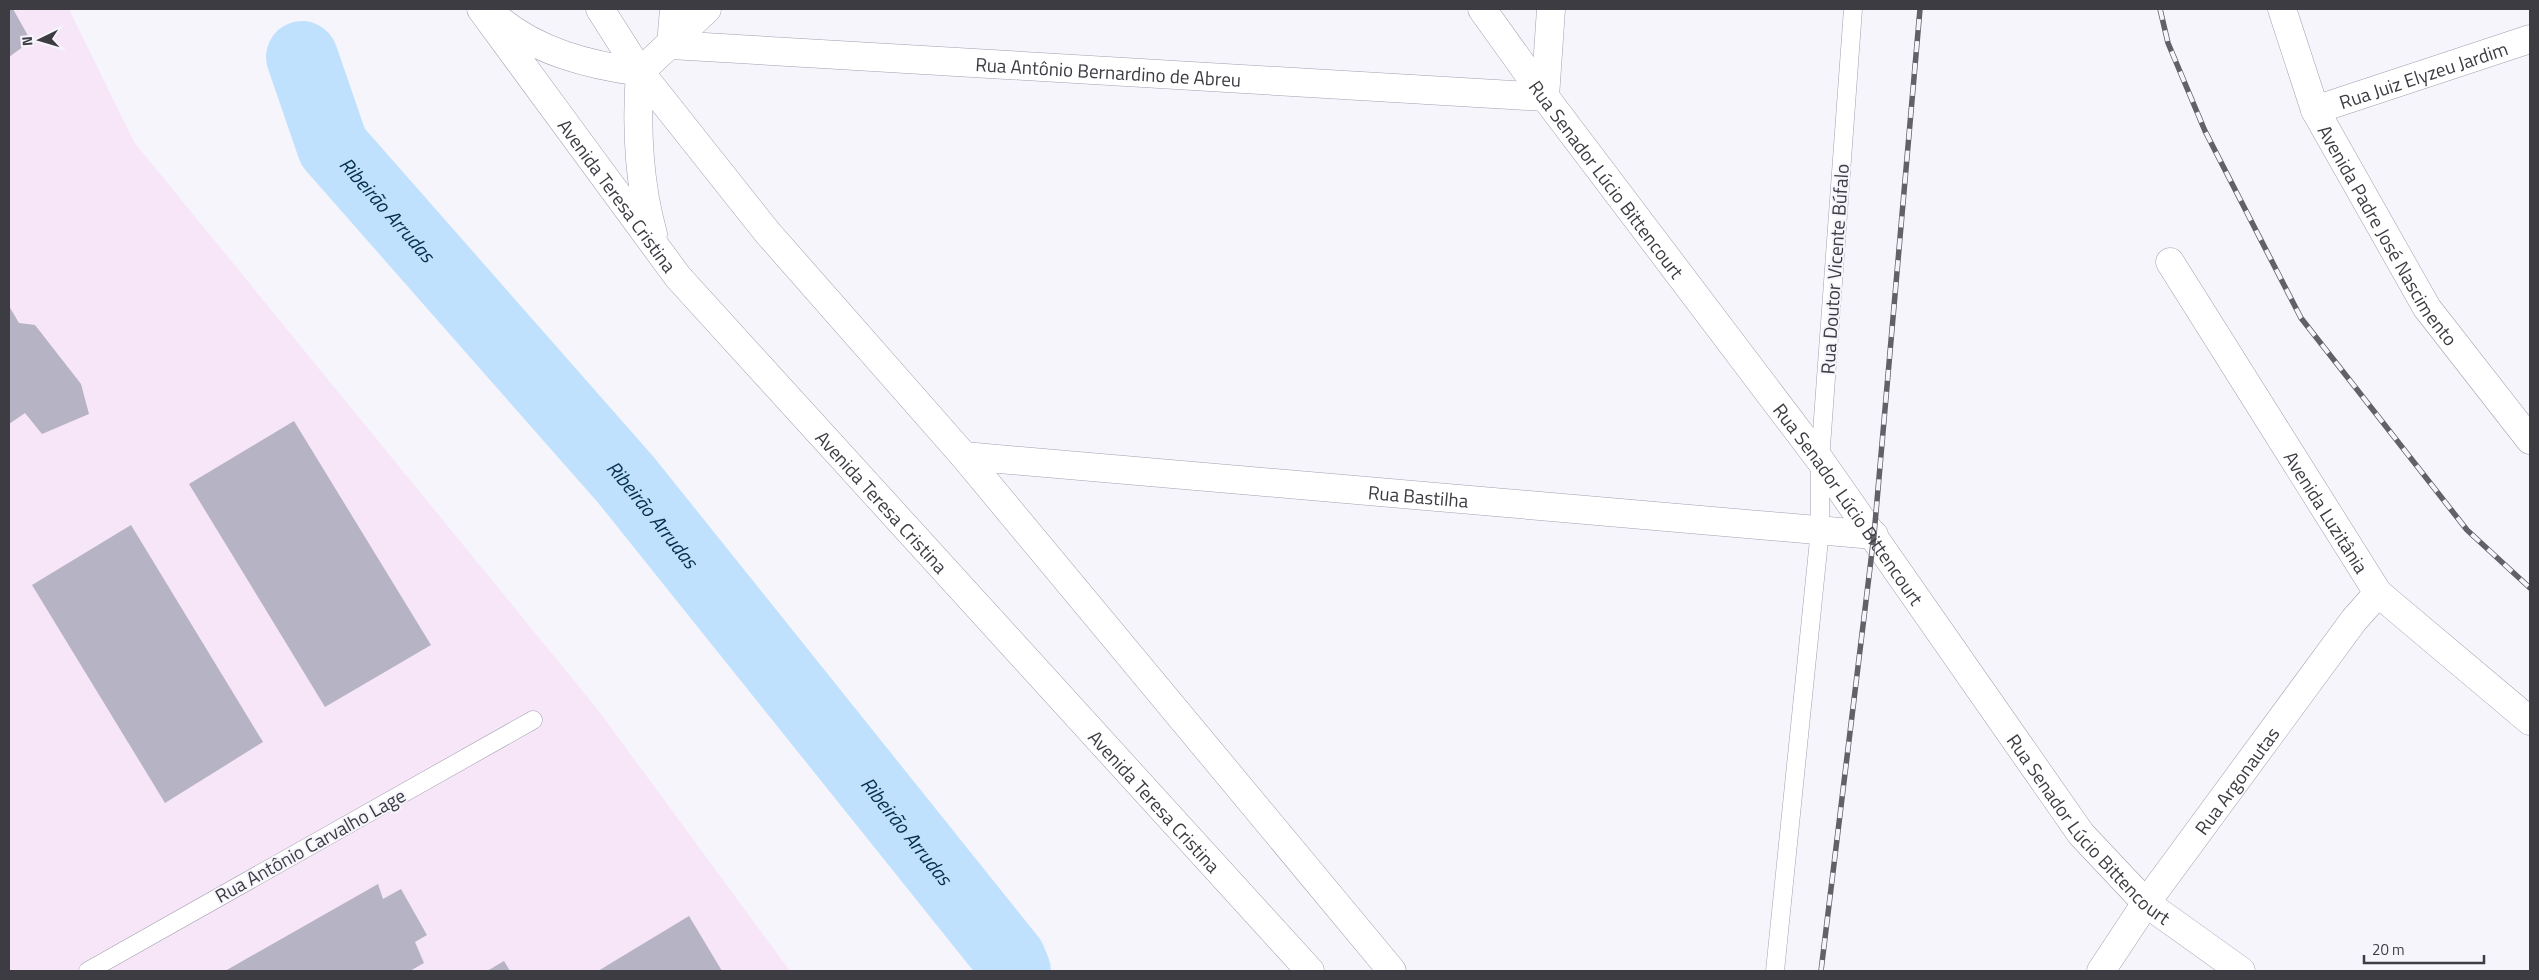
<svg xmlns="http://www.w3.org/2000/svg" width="2539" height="980" font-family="'Titillium Web',sans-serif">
  <rect width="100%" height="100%" fill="#f6f5fc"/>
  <polygon fill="#f7e6f8" points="9,9 69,9 134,142 598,710 790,971 9,971"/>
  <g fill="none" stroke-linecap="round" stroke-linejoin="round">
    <path stroke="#c0e1fd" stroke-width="72" id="s1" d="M302,57L333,147L626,480L1010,959L1015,971"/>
  </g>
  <g fill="#b6b3c4">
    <polygon points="9,9 13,9 31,41 9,57"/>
    <polygon points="9,306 19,323 35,325 81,384 89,414 42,434 25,413 9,424"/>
    <polygon points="294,421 431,645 325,707 189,484"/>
    <polygon points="131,525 263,742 165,803 32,585"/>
    <polygon points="378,884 383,899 401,889 427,935 415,942 424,963 410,971 225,971"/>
    <polygon points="689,916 722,971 598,971"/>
    <polygon points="504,961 510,971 487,971"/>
  </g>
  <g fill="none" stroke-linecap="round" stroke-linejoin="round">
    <g stroke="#a29fb0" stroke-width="19">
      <g id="service">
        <polyline points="88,971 533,720"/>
        <polyline points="1775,971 1820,530 1820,460 1853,9"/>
      </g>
    </g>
    <g stroke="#a29fb0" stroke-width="29">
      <g id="minor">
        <path id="s2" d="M2282,9L2315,110L2427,308L2530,440"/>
        <path id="s3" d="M671,45L1545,97L1551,9"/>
        <polyline points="671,45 674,9"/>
        <polyline points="640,72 707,9"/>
        <path id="s4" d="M2315,110L2530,39"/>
        <path id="s5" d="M2170,262L2378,593L2530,721"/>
        <path id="s6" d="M964,456L1874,535"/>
        <path id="s7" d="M2101,971L2146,903L2354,620L2378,593"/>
      </g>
    </g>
    <g stroke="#a29fb0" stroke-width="29">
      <g id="tertiary">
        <path id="s8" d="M1482,9L1545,97L1820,460L2081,834L2146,903L2241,971"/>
      </g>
    </g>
    <g stroke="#a29fb0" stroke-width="29">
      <g id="secondary">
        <path id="s9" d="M481,9L678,277L1310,971"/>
        <polyline points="600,9 640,72 767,232 964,456 1392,971"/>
        <path d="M497,18C537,52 589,65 640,72"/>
        <path d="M640,72C636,127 638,180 653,234"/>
      </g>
    </g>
    <use href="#service" stroke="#fff" stroke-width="18"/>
    <use href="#minor" stroke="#fff" stroke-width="28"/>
    <use href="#tertiary" stroke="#fff" stroke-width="28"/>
    <use href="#secondary" stroke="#fff" stroke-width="28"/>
    <g stroke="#626168" stroke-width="5.5">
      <g id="rail">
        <polyline points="2160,9 2168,43 2205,131 2301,318 2467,530 2530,588"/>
        <polyline points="1821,971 1874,535 1920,9"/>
      </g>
    </g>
    <use href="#rail" stroke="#f6f5fc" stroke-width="4" stroke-dasharray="11" stroke-linecap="butt"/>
  </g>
  <g text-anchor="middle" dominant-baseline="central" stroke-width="4" stroke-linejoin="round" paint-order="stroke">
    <g font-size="19" fill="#3d3c43" stroke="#f6f5fc">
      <text stroke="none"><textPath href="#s3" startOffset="438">Rua Antônio Bernardino de Abreu</textPath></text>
      <text stroke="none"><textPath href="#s4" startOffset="114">Rua Juiz Elyzeu Jardim</textPath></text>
      <text stroke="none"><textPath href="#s8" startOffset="211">Rua Senador Lúcio Bittencourt</textPath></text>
      <text stroke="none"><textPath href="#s9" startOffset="231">Avenida Teresa Cristina</textPath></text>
      <text stroke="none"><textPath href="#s2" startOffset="251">Avenida Padre José Nascimento</textPath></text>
      <text transform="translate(1834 269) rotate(-86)">Rua Doutor Vicente Búfalo</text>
      <text stroke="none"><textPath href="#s6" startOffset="456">Rua Bastilha</textPath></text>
      <text stroke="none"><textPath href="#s9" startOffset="636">Avenida Teresa Cristina</textPath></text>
      <text stroke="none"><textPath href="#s8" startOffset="616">Rua Senador Lúcio Bittencourt</textPath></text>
      <text stroke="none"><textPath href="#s5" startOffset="295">Avenida Luzitânia</textPath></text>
      <text stroke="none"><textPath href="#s7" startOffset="234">Rua Argonautas</textPath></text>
      <text stroke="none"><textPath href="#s9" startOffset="1041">Avenida Teresa Cristina</textPath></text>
      <text stroke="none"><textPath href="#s8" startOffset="1021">Rua Senador Lúcio Bittencourt</textPath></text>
      <text transform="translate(310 845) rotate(-29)">Rua Antônio Carvalho Lage</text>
    </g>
    <g font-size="20" font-style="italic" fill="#052f4d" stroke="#f6f5fc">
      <text stroke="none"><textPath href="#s1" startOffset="178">Ribeirão Arrudas</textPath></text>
      <text stroke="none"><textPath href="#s1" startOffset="582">Ribeirão Arrudas</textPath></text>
      <text stroke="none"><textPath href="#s1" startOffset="988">Ribeirão Arrudas</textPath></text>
    </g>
  </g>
  <rect width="2539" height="980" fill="none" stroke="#3d3c43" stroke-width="20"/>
  <g transform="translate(40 40) rotate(265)" stroke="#f6f5fc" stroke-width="4" paint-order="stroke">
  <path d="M0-4L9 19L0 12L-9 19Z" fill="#3d3c43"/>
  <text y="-8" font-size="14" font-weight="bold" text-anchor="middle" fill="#3d3c43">N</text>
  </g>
  <path d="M2364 955v8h120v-8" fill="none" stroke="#3d3c43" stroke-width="2.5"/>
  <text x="2372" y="955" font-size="15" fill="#3d3c43" stroke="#f6f5fc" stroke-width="4" paint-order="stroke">20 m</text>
</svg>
